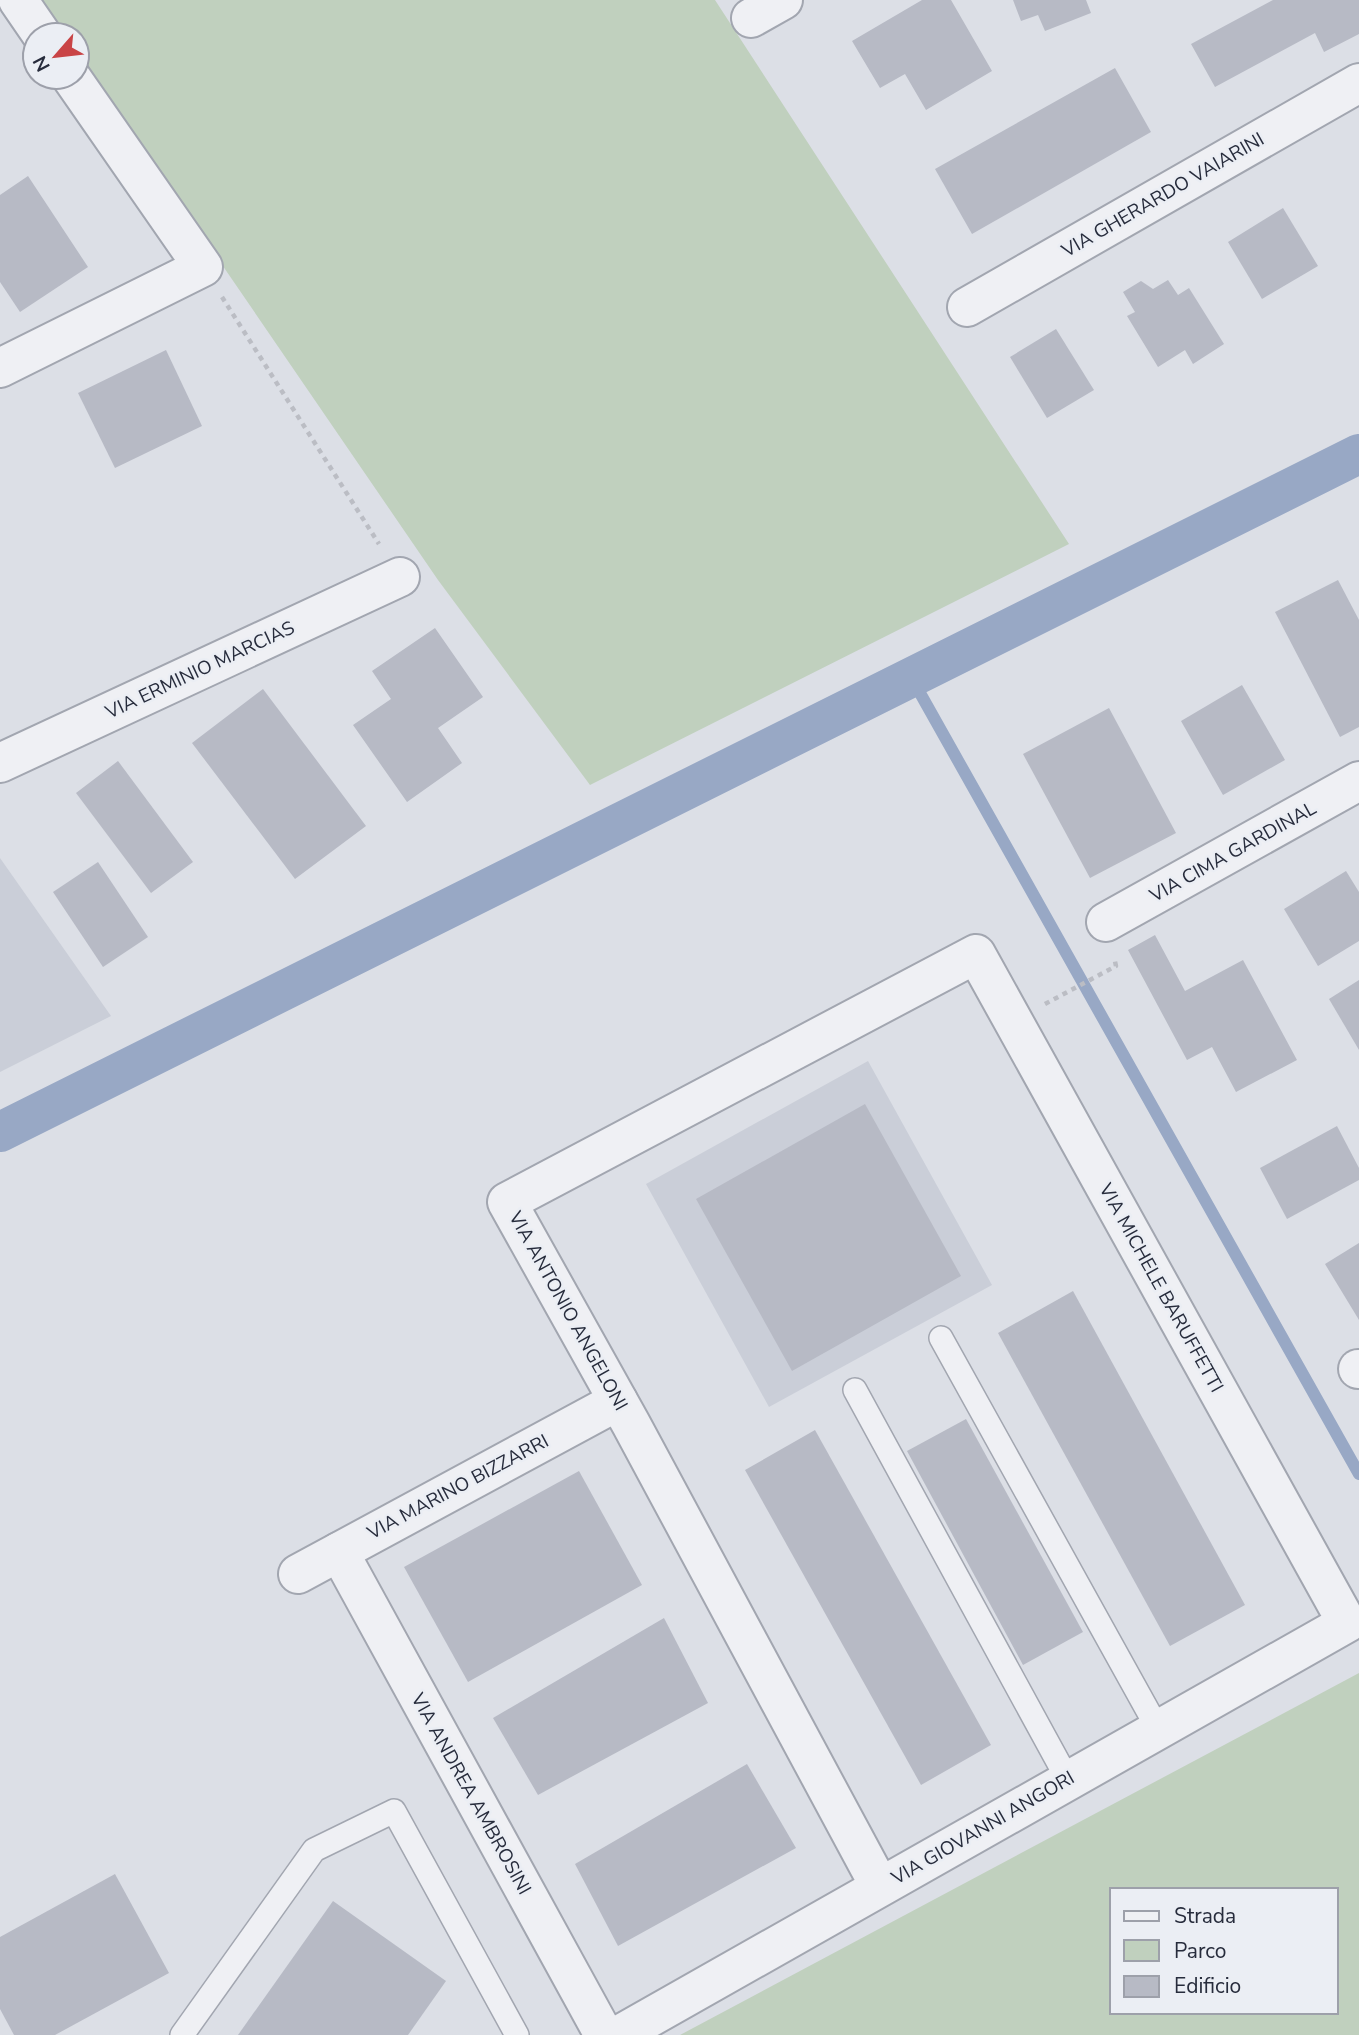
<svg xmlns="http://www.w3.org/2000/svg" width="1359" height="2035" font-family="'Nunito Sans',sans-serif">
  <rect width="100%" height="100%" fill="#dcdfe6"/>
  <g fill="#caced8">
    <polygon points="0,858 111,1016 0,1072"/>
    <polygon points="868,1061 992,1285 769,1407 646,1184"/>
  </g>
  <g fill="#c0d0be" fill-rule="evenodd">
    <polygon points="33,0 715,0 1069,544 590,785 438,580 166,183 77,60 77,35 59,35"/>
    <path d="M1359,1673V2035H680ZM1112,1890H1336V2012H1112Z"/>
  </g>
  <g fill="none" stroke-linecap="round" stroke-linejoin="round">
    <polyline stroke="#98a8c5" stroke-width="12" points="911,677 1359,1474"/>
    <polyline stroke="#98a8c5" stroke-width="40" points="0,1132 1359,454"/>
  </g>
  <g fill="#b7bac5">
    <polygon points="922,0 951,0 992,71 926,110 905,74 880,88 852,41"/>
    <polygon points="1013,0 1086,0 1091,13 1045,31 1038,15 1021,21"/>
    <polygon points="1273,0 1359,0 1359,34 1324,52 1315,33 1215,87 1191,44"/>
    <polygon points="1115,68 1151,132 972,234 935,169"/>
    <polygon points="28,176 88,267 20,312 0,282 0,195"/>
    <polygon points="1283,208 1318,266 1262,299 1228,242"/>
    <polygon points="1168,280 1178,295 1189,288 1224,344 1193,364 1185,350 1158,367 1127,316 1135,312 1123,292 1141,281 1153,289"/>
    <polygon points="1056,329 1094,390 1047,418 1010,357"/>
    <polygon points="166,350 202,426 115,468 78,393"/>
    <polygon points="1338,580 1359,620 1359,727 1340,737 1275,612"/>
    <polygon points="435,628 483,697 438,728 462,763 407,802 353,725 391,699 372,671"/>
    <polygon points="1242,685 1285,760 1223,795 1181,721"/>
    <polygon points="263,689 366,826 295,879 192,743"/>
    <polygon points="1109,708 1176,833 1090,878 1023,754"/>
    <polygon points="118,761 193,862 151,893 76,793"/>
    <polygon points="98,862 148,937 103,967 53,892"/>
    <polygon points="1346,871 1359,892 1359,941 1318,966 1284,909"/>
    <polygon points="1155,935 1185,991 1243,960 1297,1060 1236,1092 1212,1047 1187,1060 1128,950"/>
    <polygon points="1359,980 1359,1050 1329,999"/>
    <polygon points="865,1104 961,1276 792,1371 696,1199"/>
    <polygon points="1337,1126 1359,1168 1359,1180 1287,1219 1260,1168"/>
    <polygon points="1359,1243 1359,1320 1325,1264"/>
    <polygon points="1073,1291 1245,1605 1170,1646 998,1333"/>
    <polygon points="966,1419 1083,1632 1023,1665 907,1451"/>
    <polygon points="815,1430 991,1745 921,1785 745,1470"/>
    <polygon points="579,1471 642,1585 468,1682 404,1567"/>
    <polygon points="664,1618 708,1703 538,1795 493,1718"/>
    <polygon points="747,1764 796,1848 618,1946 575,1864"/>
    <polygon points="115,1874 169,1973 55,2035 14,2035 0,2009 0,1937"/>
    <polygon points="333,1901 446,1981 408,2035 238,2035"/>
  </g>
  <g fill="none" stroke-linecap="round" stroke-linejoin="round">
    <g stroke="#a2a6b0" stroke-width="26">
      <g id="service">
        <polyline points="941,1338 1158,1729"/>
        <polyline points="855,1390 1068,1780"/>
        <polyline points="182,2035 314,1850 394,1811 517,2035"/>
      </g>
    </g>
    <g stroke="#a2a6b0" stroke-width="42">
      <g id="minor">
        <polyline points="18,0 42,35"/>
        <polyline points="751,18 783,0"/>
        <polyline points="967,307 1359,83"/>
        <polyline points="0,368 203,267 71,77"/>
        <polyline points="0,763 400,577"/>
        <polyline points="1106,922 1359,781"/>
        <polyline points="1358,1369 1359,1369"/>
        <polyline points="339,1552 604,2035"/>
        <polyline points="298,1574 618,1401"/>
        <polyline points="619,2035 1347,1623 976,954 507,1202 631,1424 880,1887"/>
      </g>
    </g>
    <g stroke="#bbbdc4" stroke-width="4.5" stroke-dasharray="5 5" stroke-linecap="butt">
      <polyline points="222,297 379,544"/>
      <polyline points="1045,1004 1116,966 1114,957"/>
    </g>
    <use href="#service" stroke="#eff0f4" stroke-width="23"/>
    <use href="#minor" stroke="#eff0f4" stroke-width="38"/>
  </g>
  <g text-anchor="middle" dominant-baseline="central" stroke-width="5" stroke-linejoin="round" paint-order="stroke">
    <g font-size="19" fill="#272c3c" stroke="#ebeef4">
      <text transform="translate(1163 195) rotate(-30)">VIA GHERARDO VAIARINI</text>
      <text transform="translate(200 670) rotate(-25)">VIA ERMINIO MARCIAS</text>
      <text transform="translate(1233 852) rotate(-29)">VIA CIMA GARDINAL</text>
      <text transform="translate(1161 1288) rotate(61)">VIA MICHELE BARUFFETTI</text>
      <text transform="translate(568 1311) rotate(61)">VIA ANTONIO ANGELONI</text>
      <text transform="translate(458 1487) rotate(-28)">VIA MARINO BIZZARRI</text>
      <text transform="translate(471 1794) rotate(61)">VIA ANDREA AMBROSINI</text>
      <text transform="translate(983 1828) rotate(-30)">VIA GIOVANNI ANGORI</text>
    </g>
  </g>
  <rect x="1110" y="1888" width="228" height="126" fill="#ebeef4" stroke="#9da0aa" stroke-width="2"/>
  <rect x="1124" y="1911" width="35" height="10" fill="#eff0f4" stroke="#9da0aa" stroke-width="2"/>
  <text x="1174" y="1923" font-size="21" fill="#272c3c">Strada</text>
  <rect x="1124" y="1940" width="35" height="21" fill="#c0d0be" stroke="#9da0aa" stroke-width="2"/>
  <text x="1174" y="1958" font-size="21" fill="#272c3c">Parco</text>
  <rect x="1124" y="1976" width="35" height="21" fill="#b7bac5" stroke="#9da0aa" stroke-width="2"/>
  <text x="1174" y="1993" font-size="21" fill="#272c3c">Edificio</text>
  <g transform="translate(56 56) rotate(242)"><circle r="33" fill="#ebeef4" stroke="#9da0aa" stroke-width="2"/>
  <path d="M0-5L12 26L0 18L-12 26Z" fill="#c94446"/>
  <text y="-10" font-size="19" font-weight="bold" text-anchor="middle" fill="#272c3c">N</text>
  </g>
</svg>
